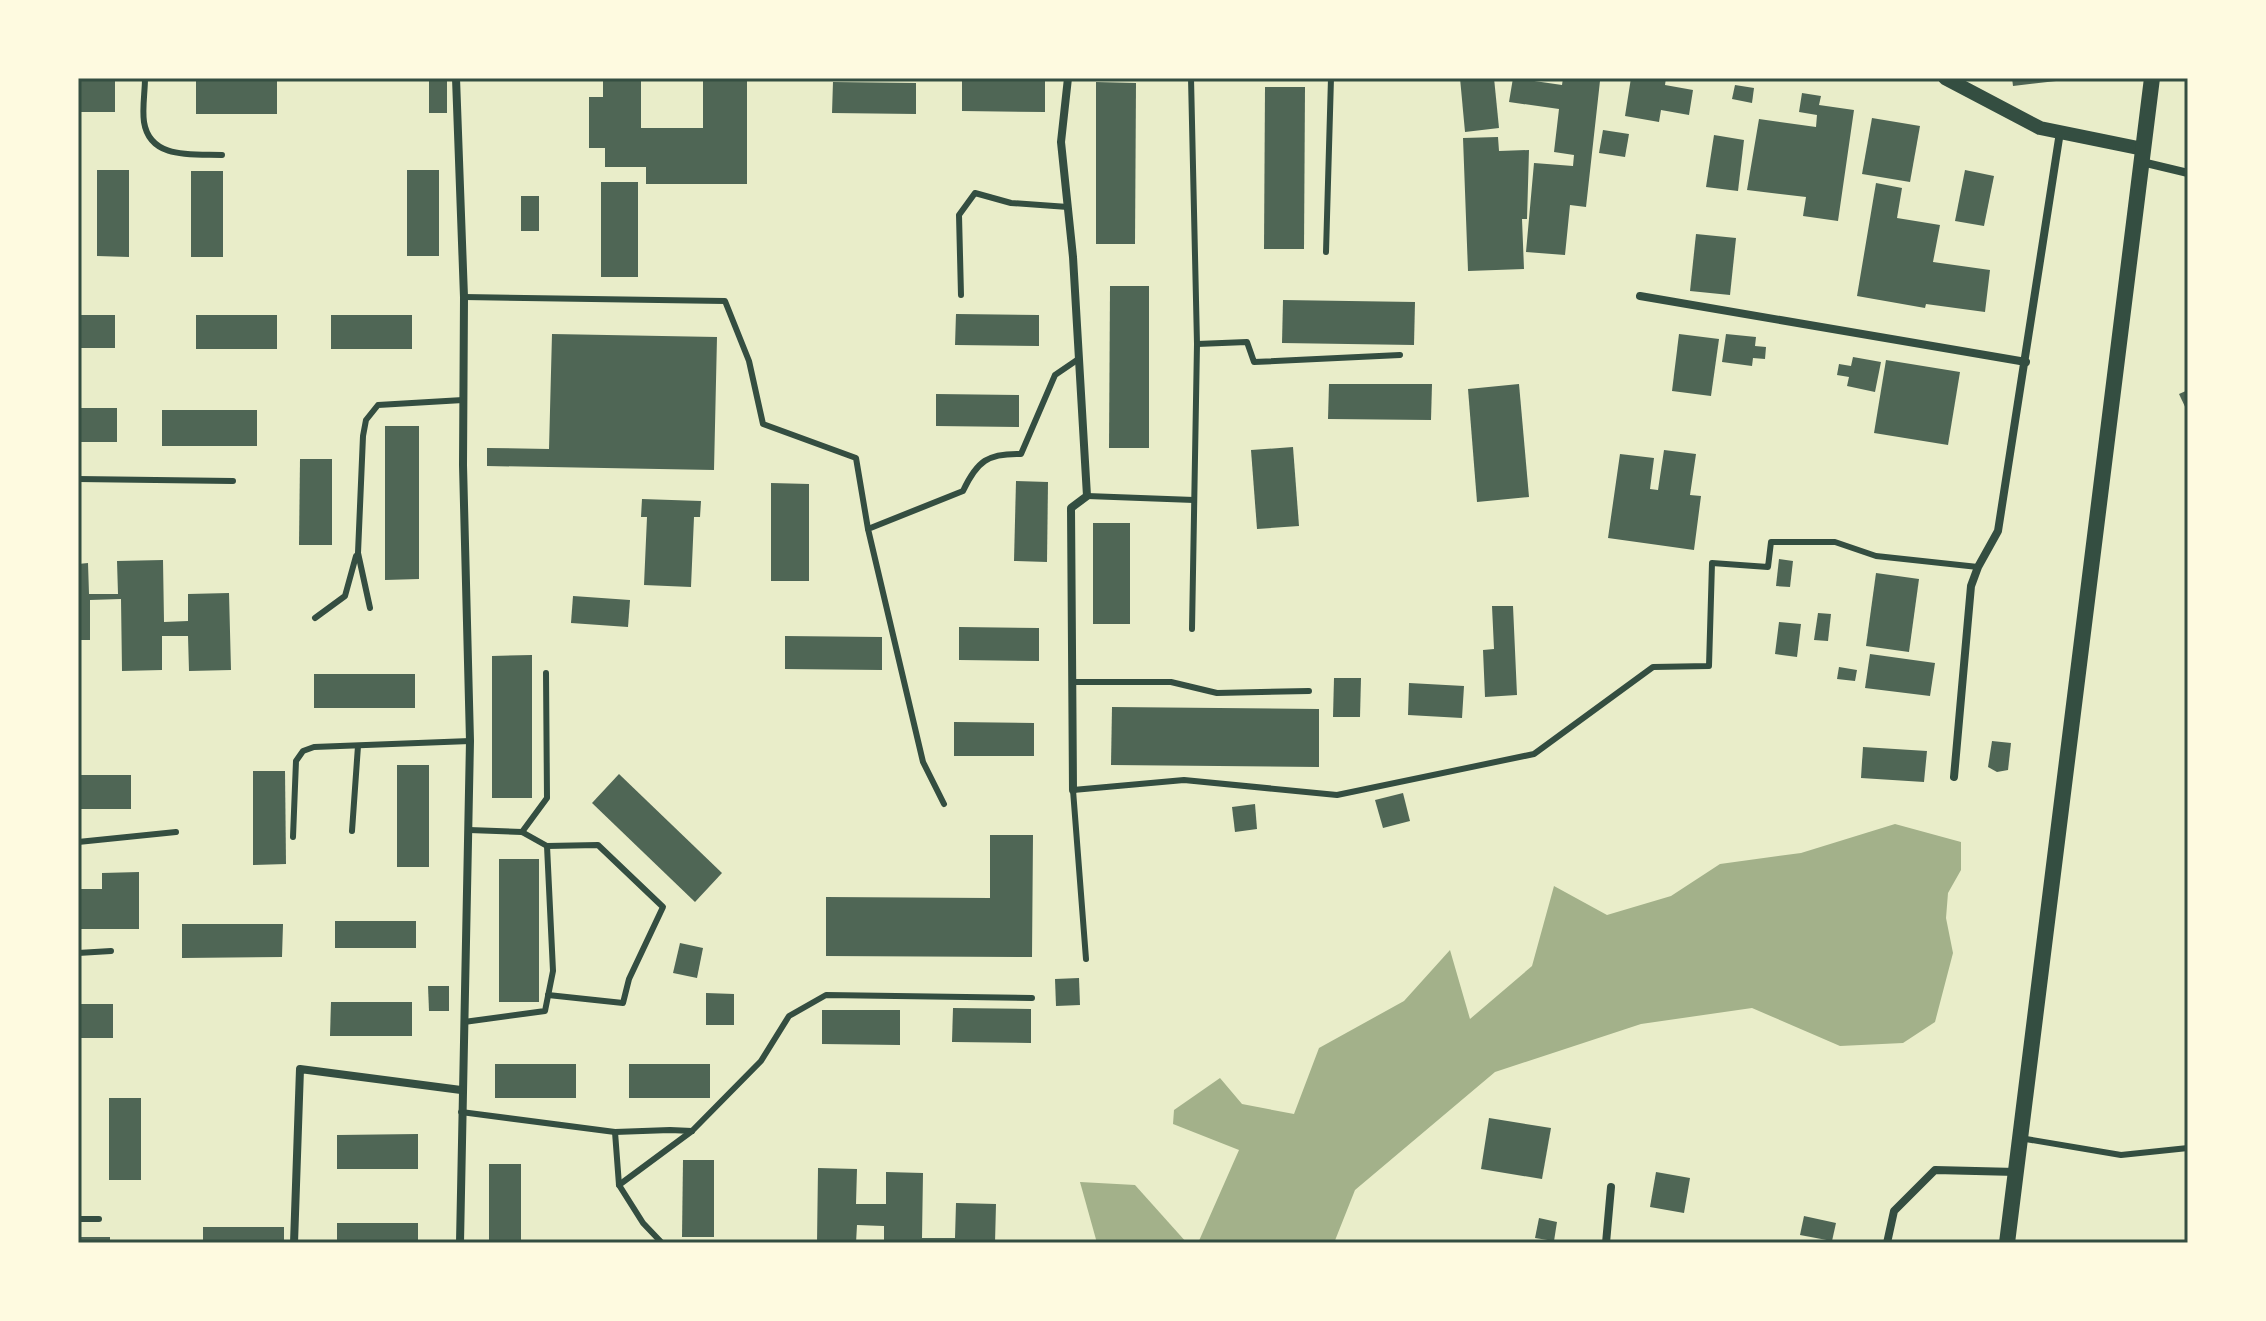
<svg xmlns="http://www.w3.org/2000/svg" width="2266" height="1321" font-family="Inter,sans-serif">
  <rect width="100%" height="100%" fill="#e9edc9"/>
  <g fill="#a3b18a">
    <polygon points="1895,824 1961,842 1961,870 1948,893 1946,918 1953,953 1935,1022 1903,1043 1840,1046 1752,1008 1641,1024 1495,1072 1355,1190 1334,1243 1198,1243 1239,1150 1173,1124 1174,1110 1220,1078 1242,1104 1294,1114 1319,1048 1404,1001 1450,950 1470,1019 1532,966 1554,886 1607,915 1671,896 1720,864 1801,853"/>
    <polygon points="1080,1182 1135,1185 1187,1243 1097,1243"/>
  </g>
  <g fill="#4f6655">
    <rect x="78" y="78" width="37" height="34"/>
    <rect x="429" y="78" width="18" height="35"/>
    <polygon points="603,78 641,78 641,128 703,128 703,79 747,79 747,184 646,184 646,167 605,167 605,148 589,148 589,97 603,97"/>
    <polygon points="1460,78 1494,78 1499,128 1465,132"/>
    <polygon points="1513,78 1562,85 1563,78 1600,81 1586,207 1570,205 1565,255 1526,252 1534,163 1573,166 1574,155 1554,152 1559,109 1509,102"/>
    <polygon points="1631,78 1666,78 1665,85 1693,90 1689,115 1661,110 1659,122 1625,116"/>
    <polygon points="2012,78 2065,78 2065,80 2013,86"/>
    <rect x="196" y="80" width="81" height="34"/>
    <polygon points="962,80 1045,81 1045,112 962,111"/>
    <polygon points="833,82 916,83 916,114 832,113"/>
    <polygon points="1096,82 1136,83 1135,244 1096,244"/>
    <polygon points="1735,85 1754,88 1752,103 1732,99"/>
    <polygon points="1265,87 1305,87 1304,249 1264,249"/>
    <polygon points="1802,93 1821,96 1819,105 1854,110 1838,221 1803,216 1806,197 1747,190 1759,119 1816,127 1817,115 1799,112"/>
    <polygon points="1872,118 1920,126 1910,182 1862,174"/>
    <polygon points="1603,130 1629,134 1625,157 1599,153"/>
    <polygon points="1714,135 1744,140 1738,191 1706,187"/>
    <polygon points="1498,137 1499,151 1529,150 1527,219 1522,219 1524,269 1468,271 1463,138"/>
    <polygon points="97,170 129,170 129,257 97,256"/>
    <rect x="407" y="170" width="32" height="86"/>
    <polygon points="1965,170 1994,176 1984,226 1955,221"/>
    <rect x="191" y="171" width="32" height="86"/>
    <rect x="601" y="182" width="37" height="95"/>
    <polygon points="1876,183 1902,188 1897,218 1940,225 1933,262 1990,270 1985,312 1926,304 1925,308 1857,296"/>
    <rect x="521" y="196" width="18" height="35"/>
    <polygon points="1696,234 1736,238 1730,295 1690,291"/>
    <polygon points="1110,286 1149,286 1149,448 1109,448"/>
    <polygon points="1283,300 1415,302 1414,345 1282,343"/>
    <polygon points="956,314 1039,315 1039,346 955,345"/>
    <rect x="78" y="315" width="37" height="33"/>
    <rect x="196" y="315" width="81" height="34"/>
    <rect x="331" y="315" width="81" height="34"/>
    <polygon points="552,334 717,337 714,470 487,466 487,448 549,449"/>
    <polygon points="1679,334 1719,339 1711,396 1672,391"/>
    <polygon points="1726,334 1756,337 1755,346 1766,347 1765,359 1753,358 1752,366 1722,362"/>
    <polygon points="1853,357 1881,362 1875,392 1847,386 1849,377 1837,375 1839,364 1851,366"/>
    <polygon points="1886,360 1960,372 1948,445 1874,433"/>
    <polygon points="1329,384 1432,384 1431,420 1328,419"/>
    <polygon points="1519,384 1529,497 1477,502 1468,389"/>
    <polygon points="2188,390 2188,413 2179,394"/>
    <polygon points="936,394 1019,395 1019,427 936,426"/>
    <rect x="78" y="408" width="39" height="34"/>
    <rect x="162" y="410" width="95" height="36"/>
    <polygon points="385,426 419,426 419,579 385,580"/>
    <polygon points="1293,447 1299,526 1257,529 1251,450"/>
    <polygon points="1664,450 1696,454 1690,495 1701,496 1694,550 1608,538 1620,454 1654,458 1650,489 1658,490"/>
    <polygon points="300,459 332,459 332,545 299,545"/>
    <polygon points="1016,481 1048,482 1047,562 1014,561"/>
    <polygon points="771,483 809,484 809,581 771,581"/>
    <polygon points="642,499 701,501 700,517 694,517 691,587 644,585 647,517 641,517"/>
    <rect x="1093" y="523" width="37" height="101"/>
    <polygon points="1779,559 1793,561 1790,587 1776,586"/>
    <polygon points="163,560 164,622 188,621 188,594 229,593 231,670 189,671 188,636 162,636 162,670 122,671 121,599 90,600 90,640 78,640 78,564 88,563 89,594 118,594 117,561"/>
    <polygon points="1876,573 1919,579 1909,652 1866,646"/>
    <polygon points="573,596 630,600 628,627 571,623"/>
    <polygon points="1492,606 1513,606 1517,695 1485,697 1483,650 1494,649"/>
    <polygon points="1818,613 1831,614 1828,641 1814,640"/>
    <polygon points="1779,622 1801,624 1797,657 1775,654"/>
    <polygon points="959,627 1039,628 1039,661 959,660"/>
    <polygon points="785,636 882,637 882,670 785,669"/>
    <polygon points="1870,654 1935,663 1930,696 1865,688"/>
    <polygon points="532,655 532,798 492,798 492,656"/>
    <polygon points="1839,667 1857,670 1855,681 1837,679"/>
    <rect x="314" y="674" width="101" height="34"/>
    <polygon points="1334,678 1361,678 1360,717 1333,717"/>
    <polygon points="1409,683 1464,686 1462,718 1408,715"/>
    <polygon points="1112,707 1319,709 1319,767 1111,765"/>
    <polygon points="954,722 1034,723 1034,756 954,756"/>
    <polygon points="1992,741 2011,743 2008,770 1997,772 1988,767"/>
    <polygon points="1863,747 1927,751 1924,782 1861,778"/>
    <rect x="397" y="765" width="32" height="102"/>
    <polygon points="253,771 285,771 286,864 253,865"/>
    <polygon points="619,774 722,873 695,902 592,803"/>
    <rect x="78" y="775" width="53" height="34"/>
    <polygon points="1403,793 1410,821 1383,828 1375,800"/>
    <polygon points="1255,804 1257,829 1235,832 1232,807"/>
    <polygon points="990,835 1033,835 1032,957 826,956 826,897 990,898"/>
    <rect x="499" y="859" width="40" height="143"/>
    <polygon points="139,872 139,929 78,929 78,889 102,889 102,873"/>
    <rect x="335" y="921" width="81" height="27"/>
    <polygon points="182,924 283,924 282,957 182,958"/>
    <polygon points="680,943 703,948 697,978 673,973"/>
    <polygon points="1079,978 1080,1005 1056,1006 1055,979"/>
    <polygon points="428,986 449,986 449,1011 429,1011"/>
    <polygon points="706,993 734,994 734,1025 706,1025"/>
    <polygon points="331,1002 412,1002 412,1036 330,1036"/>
    <rect x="78" y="1004" width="35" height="34"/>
    <polygon points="953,1008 1031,1009 1031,1043 952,1042"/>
    <polygon points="822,1010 900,1010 900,1045 822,1044"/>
    <rect x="495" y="1064" width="81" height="34"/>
    <rect x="629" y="1064" width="81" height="34"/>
    <rect x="109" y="1098" width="32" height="82"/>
    <polygon points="1489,1118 1551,1128 1542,1179 1481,1169"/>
    <polygon points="418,1134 418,1169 337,1169 337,1135"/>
    <polygon points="683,1160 714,1160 714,1237 682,1237"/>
    <rect x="489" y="1164" width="32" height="77"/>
    <polygon points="818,1168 857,1169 856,1204 886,1204 886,1172 923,1173 922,1238 955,1238 956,1203 996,1204 995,1243 884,1243 884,1226 857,1225 856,1243 817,1243"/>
    <polygon points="1656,1172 1690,1178 1684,1213 1650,1207"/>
    <polygon points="1804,1216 1836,1223 1832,1241 1800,1235"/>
    <polygon points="1539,1218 1557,1222 1554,1241 1535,1238"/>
    <rect x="337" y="1223" width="81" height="20"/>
    <rect x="203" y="1227" width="81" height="16"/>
    <rect x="78" y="1237" width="32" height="6"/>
  </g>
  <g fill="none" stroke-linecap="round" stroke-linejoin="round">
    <g stroke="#344e41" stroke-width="6">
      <path d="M145,78C145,92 142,108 144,122C150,160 193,154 222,155"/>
      <polyline points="1191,78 1197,344 1192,629"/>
      <polyline points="1326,252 1331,78"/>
      <polyline points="961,295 959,215 975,193 1011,203 1068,207"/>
      <polyline points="464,297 725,301 749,361 763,424 856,458 868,529"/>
      <polyline points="1197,344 1247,342 1254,362 1400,355"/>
      <polyline points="78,479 233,481"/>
      <polyline points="1087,496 1194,500"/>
      <polyline points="370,608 358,553 363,436 366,420 378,405 463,400"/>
      <polyline points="315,618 345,596 356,556"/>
      <polyline points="1074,682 1171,682 1217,693 1309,691"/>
      <path d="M944,804L923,762L868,529L963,491C977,461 988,453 1021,454L1055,375L1077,360"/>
      <polyline points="352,831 358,746"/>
      <polyline points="522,832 547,798 546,673"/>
      <polyline points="293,837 296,761 303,751 314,747 470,741"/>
      <polyline points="78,842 176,832"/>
      <polyline points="547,846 598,845 663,907 629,979 623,1003 548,995"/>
      <polyline points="78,953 111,951"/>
      <polyline points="1086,959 1073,790 1184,780 1337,795 1534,754 1653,667 1709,666 1712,563 1768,567 1771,542 1835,542 1876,556 1978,567"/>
      <polyline points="464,1022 545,1011 553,971 547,846 522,832 469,830"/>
      <polyline points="461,1112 615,1132 670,1130 692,1131"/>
      <polyline points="615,1132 619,1185"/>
      <polyline points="2020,1138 2121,1155 2188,1148"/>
      <polyline points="78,1219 99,1219"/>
      <polyline points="662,1243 643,1223 619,1185 692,1131 761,1061 789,1016 826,995 1032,998"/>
    </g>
    <g stroke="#344e41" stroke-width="8">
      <polyline points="456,78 464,297 463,465 470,741 460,1243"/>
      <polyline points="1068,78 1061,142 1073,257 1087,496 1071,508 1073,790"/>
      <polyline points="2142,162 2188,173"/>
      <polyline points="1640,296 2026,362"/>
      <polyline points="1954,777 1971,586 1978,567 1998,531 2060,132"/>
      <polyline points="294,1243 300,1069 461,1090"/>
      <polyline points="1606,1243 1611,1187"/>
      <polyline points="1887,1243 1894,1211 1935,1170 2016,1172"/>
    </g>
    <polyline stroke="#344e41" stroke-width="14" points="1945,78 2040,128 2143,149"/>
    <polyline stroke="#344e41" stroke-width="16" points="2007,1243 2152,78"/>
  </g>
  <rect width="2266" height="1321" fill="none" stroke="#fefae0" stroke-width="160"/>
  <rect x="80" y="80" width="2106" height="1161" fill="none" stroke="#344e41" stroke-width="3"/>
</svg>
